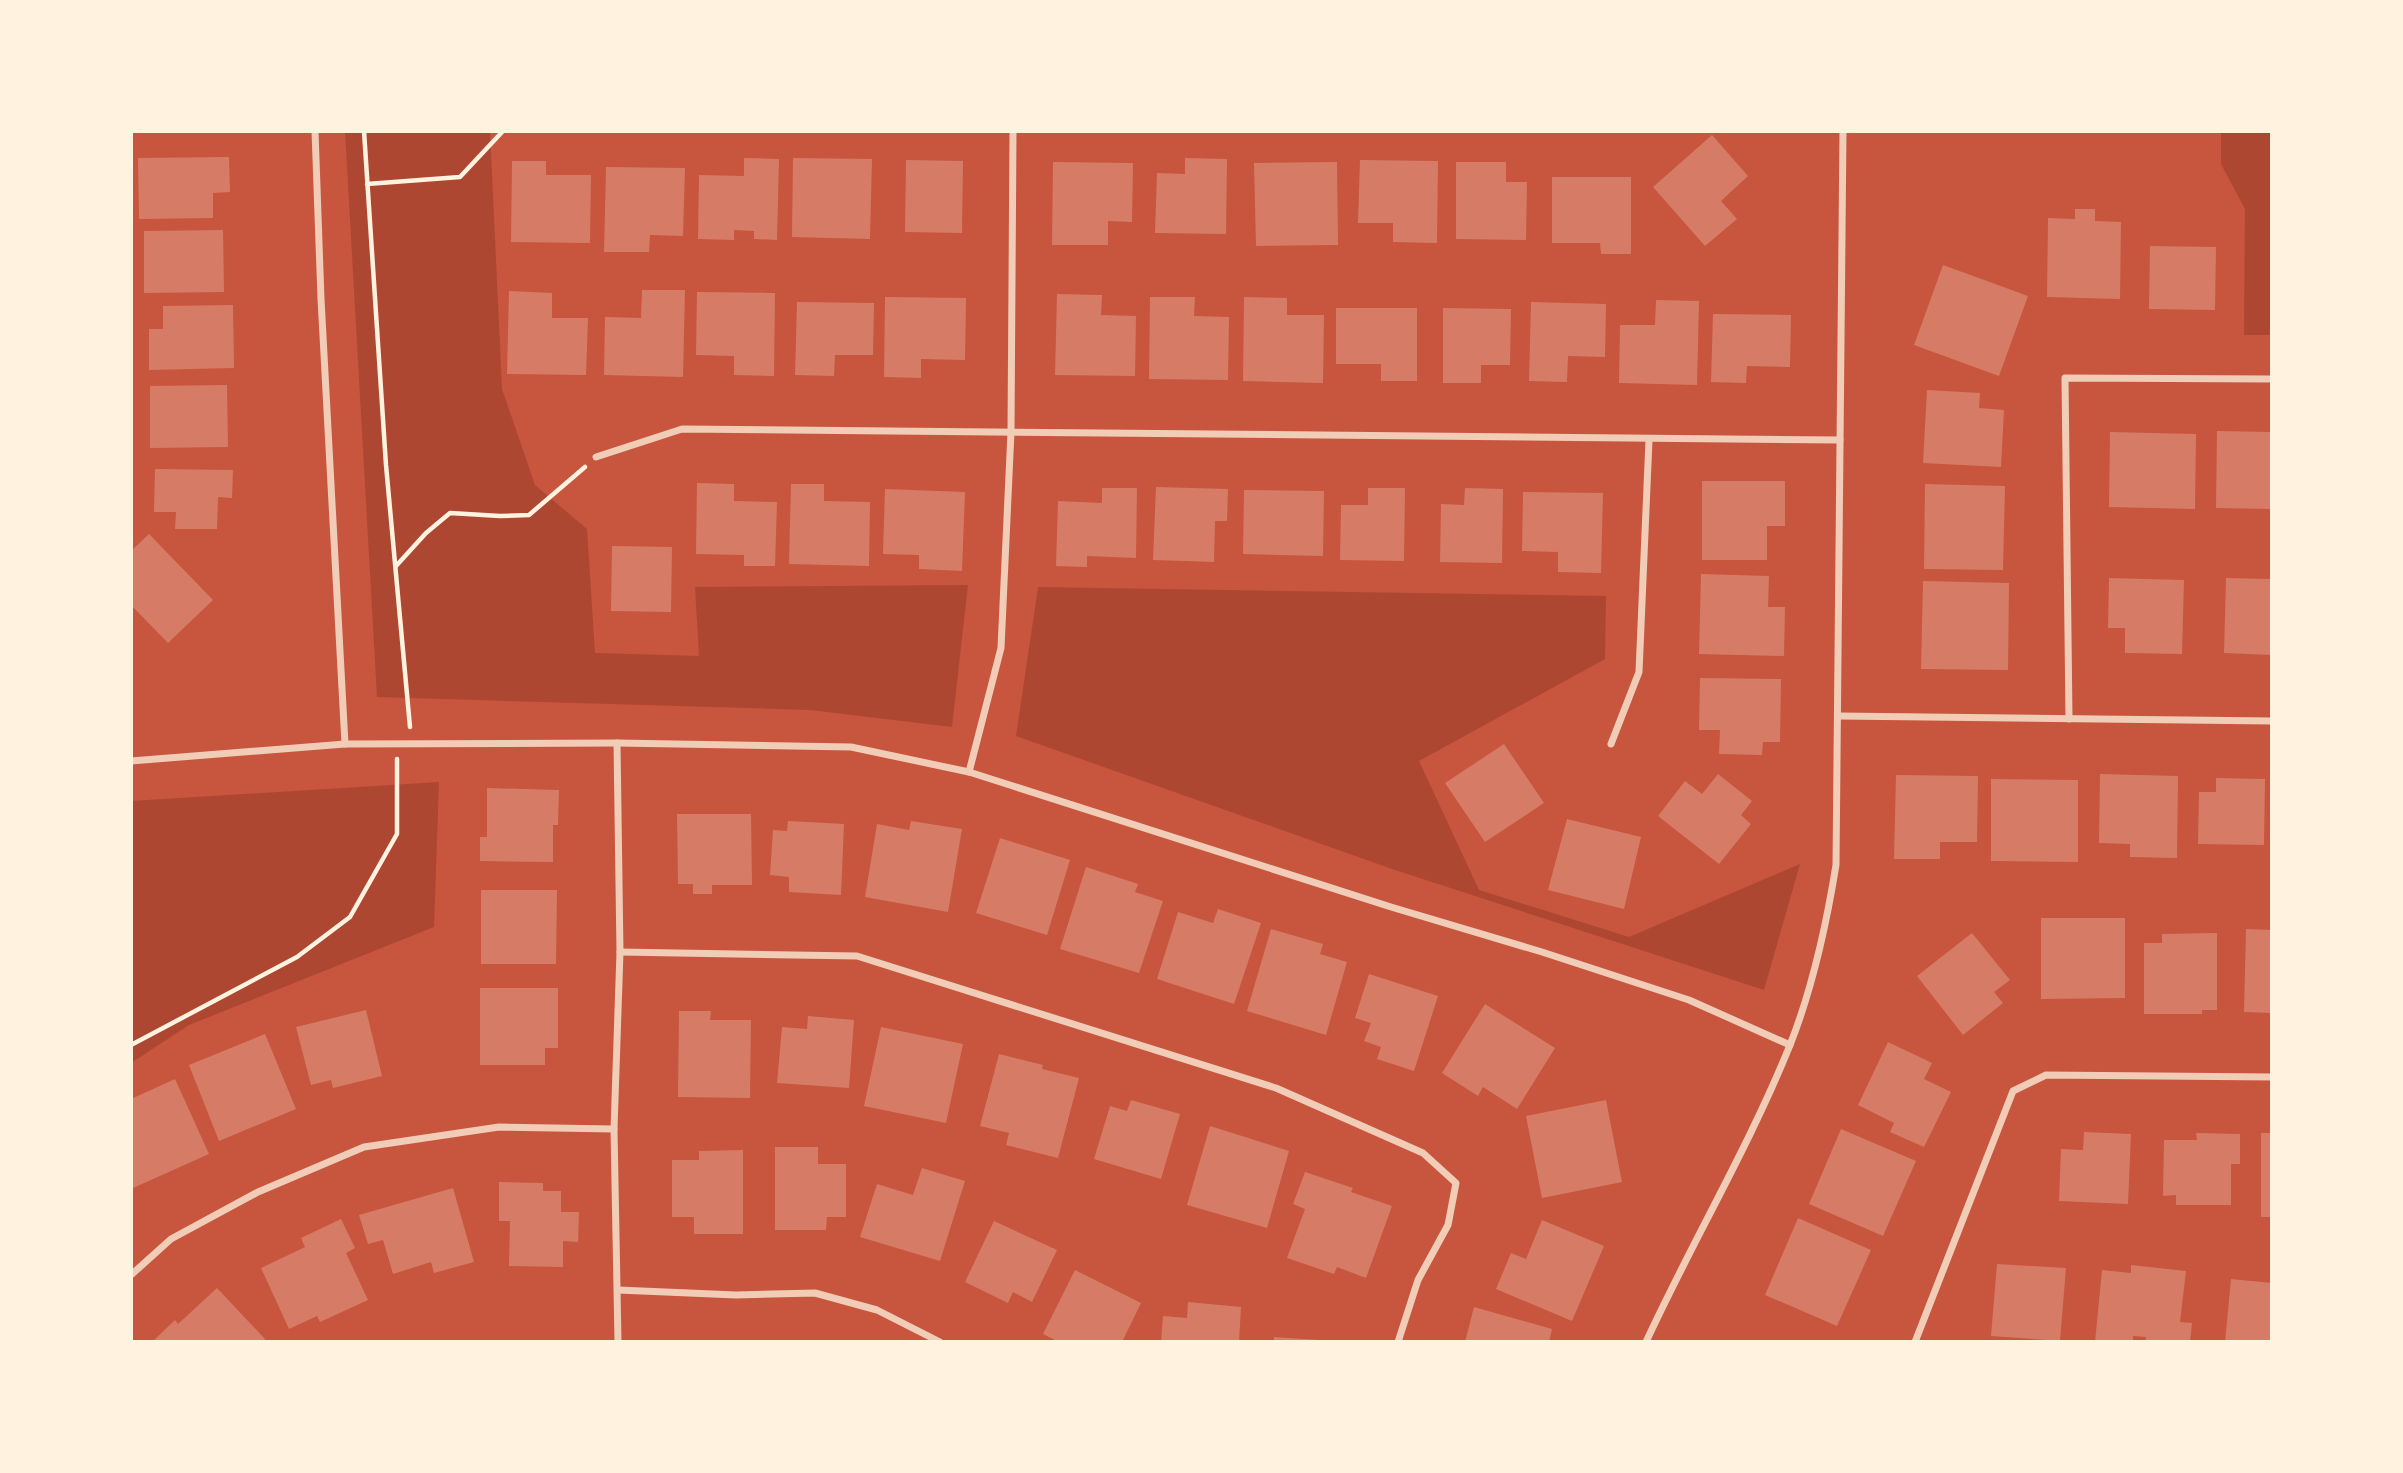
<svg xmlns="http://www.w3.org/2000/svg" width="2403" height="1473" font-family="Georgia,serif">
  <rect width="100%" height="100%" fill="#c8553d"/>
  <g fill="#ae4732">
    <polygon points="345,131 490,131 502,389 535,485 587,529 595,653 699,656 695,587 968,585 952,727 810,710 377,697"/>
    <polygon points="2221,131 2272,131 2272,335 2244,335 2245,209 2221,164"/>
    <polygon points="1038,587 1606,596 1605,659 1419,761 1479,890 1629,937 1800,864 1764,990 1395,870 1016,736"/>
    <polygon points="439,782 434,927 189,1025 131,1063 131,801"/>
  </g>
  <g fill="#d67c66">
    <polygon points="1712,135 1748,176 1721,201 1737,219 1705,246 1653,187"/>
    <polygon points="229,157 230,192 213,193 213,218 139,219 138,158"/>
    <polygon points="744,158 779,159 777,240 754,239 754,231 734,230 734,240 698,239 699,175 744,176"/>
    <polygon points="793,158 872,159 870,239 792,237"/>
    <polygon points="1185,158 1227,159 1226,234 1155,233 1157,173 1185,174"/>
    <polygon points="906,160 963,161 962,233 905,232"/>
    <polygon points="1360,160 1438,161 1437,243 1393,242 1393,223 1358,223"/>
    <polygon points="512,161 546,161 546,175 591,175 590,243 511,242"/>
    <polygon points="1053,162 1133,163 1132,222 1108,221 1108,245 1052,245"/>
    <polygon points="1337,162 1338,245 1256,246 1254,163"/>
    <polygon points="1456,162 1506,162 1506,182 1527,182 1526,240 1456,239"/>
    <polygon points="606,167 685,168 683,236 650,235 649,252 604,252"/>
    <polygon points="1552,177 1631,177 1631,254 1601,254 1600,243 1552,243"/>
    <polygon points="2075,209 2095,209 2095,221 2121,222 2120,299 2047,297 2048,218 2075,219"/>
    <polygon points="223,230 224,292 144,293 144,231"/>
    <polygon points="2150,246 2216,247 2215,310 2149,309"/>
    <polygon points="1943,265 2028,296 1999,376 1914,345"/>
    <polygon points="642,290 685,290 683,377 604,375 605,317 641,318"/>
    <polygon points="509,291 552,293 552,318 588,318 586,375 507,374"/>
    <polygon points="697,292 775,293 774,376 734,375 734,356 696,355"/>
    <polygon points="1057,294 1102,295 1101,315 1136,316 1135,376 1055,375"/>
    <polygon points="885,297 966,298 965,360 921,359 921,378 884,377"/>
    <polygon points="1150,297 1195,297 1194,316 1229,317 1228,380 1149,379"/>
    <polygon points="1244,297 1287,298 1287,315 1324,315 1323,383 1243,381"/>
    <polygon points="1656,300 1699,301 1697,385 1619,383 1620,325 1655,325"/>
    <polygon points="797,302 874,303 873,355 835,355 834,376 795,375"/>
    <polygon points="1531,302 1606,304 1605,357 1568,356 1567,382 1529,381"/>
    <polygon points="233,305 234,368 149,370 149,329 163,329 163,306"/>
    <polygon points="1336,308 1417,308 1417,381 1381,381 1381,364 1336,364"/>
    <polygon points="1443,308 1511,309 1510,365 1481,365 1481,383 1443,383"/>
    <polygon points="1713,314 1791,315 1790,367 1747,366 1746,383 1711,382"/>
    <polygon points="227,385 228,447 150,448 150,386"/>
    <polygon points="1927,390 1980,393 1979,408 2004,410 2001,467 1923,463"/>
    <polygon points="2217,431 2272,432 2272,509 2216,508"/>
    <polygon points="2110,432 2196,434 2195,509 2109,507"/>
    <polygon points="155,469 233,470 232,498 218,497 217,529 175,529 176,512 154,512"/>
    <polygon points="1702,481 1785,481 1785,526 1767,526 1767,560 1702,560"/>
    <polygon points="697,483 734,484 734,501 777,502 775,566 744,566 744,555 696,554"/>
    <polygon points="791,484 824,484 824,501 870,502 869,566 789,564"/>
    <polygon points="1925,484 2005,486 2003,570 1924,569"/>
    <polygon points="1156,487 1228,489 1227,521 1215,521 1214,562 1153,560"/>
    <polygon points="1102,488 1137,488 1136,558 1087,556 1087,567 1056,566 1058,501 1102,503"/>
    <polygon points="1368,488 1405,488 1404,561 1340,560 1341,505 1368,505"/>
    <polygon points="1465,488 1503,489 1502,563 1440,562 1441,504 1464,505"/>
    <polygon points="885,489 965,492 962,571 919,569 919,555 883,554"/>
    <polygon points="1244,490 1324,491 1323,556 1243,554"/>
    <polygon points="1523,492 1603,493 1601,573 1558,572 1558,552 1522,551"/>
    <polygon points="149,534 213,600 168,643 131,605 131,551"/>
    <polygon points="612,546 672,547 671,612 611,611"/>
    <polygon points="1701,574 1769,576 1768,607 1785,607 1784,656 1699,654"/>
    <polygon points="2109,578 2184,580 2182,654 2125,653 2125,628 2108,628"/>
    <polygon points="2226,578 2272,579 2272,655 2224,653"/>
    <polygon points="1923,581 2009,583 2008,670 1921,669"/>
    <polygon points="1700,678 1781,679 1780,742 1763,742 1762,755 1719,754 1720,730 1699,730"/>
    <polygon points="1504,744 1544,803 1485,842 1445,783"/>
    <polygon points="1718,774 1752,801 1741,815 1751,824 1719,864 1658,816 1685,781 1702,794"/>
    <polygon points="2100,774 2178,776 2177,858 2130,857 2130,844 2099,843"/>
    <polygon points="1896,775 1978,776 1977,842 1940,842 1940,859 1894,859"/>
    <polygon points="2216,778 2265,779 2264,845 2198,844 2199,792 2216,792"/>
    <polygon points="1991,779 2078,780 2078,862 1991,861"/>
    <polygon points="487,788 559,790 558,825 553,825 553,862 480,861 480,837 487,837"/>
    <polygon points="677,814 751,814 752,885 712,885 712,894 693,894 693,884 678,884"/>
    <polygon points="1567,819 1641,837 1624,909 1548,890"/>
    <polygon points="788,821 844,824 841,895 789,892 789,877 770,875 773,830 787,831"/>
    <polygon points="911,821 962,829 948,912 865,897 877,824 909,830"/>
    <polygon points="1000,838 1070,860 1047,935 976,913"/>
    <polygon points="1086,867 1138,884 1135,892 1163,901 1139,973 1060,949"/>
    <polygon points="481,890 557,890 556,964 481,964"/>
    <polygon points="1218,909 1261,923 1234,1004 1157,979 1178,912 1213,923"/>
    <polygon points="2041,918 2125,918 2125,998 2041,999"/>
    <polygon points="1271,929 1323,944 1320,954 1347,962 1326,1035 1247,1011"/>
    <polygon points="2246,929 2272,930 2272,1013 2244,1012"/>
    <polygon points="1972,933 2010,980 1994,992 2003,1003 1963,1035 1917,976"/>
    <polygon points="2217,933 2217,1010 2202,1010 2202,1014 2144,1014 2144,943 2162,943 2162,934"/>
    <polygon points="1369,974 1438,996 1414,1071 1377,1059 1381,1047 1364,1041 1371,1023 1355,1018"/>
    <polygon points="480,988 558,988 558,1048 545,1048 545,1065 480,1065"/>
    <polygon points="1485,1004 1555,1048 1517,1109 1483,1087 1478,1096 1442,1073"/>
    <polygon points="366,1010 382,1076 333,1088 331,1080 311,1085 296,1027"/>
    <polygon points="679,1011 711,1011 710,1020 751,1020 750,1098 678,1097"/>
    <polygon points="808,1016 854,1020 849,1088 777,1083 782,1027 807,1029"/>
    <polygon points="881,1027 963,1044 946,1123 864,1106"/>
    <polygon points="265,1034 296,1109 219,1141 189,1065"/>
    <polygon points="1888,1042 1932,1063 1924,1079 1951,1092 1924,1147 1890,1132 1894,1123 1858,1105"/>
    <polygon points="999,1054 1043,1065 1042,1069 1079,1078 1058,1158 1006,1145 1009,1133 980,1126"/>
    <polygon points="175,1079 209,1154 133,1188 131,1184 131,1099"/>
    <polygon points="1131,1100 1180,1114 1161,1179 1094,1159 1110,1106 1127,1111"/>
    <polygon points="1606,1100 1622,1182 1542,1198 1526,1116"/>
    <polygon points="1210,1126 1289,1151 1267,1228 1187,1205"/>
    <polygon points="1841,1129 1916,1161 1883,1236 1809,1204"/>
    <polygon points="2084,1132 2131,1134 2128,1204 2059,1201 2061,1149 2083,1150"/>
    <polygon points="2196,1133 2240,1134 2240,1164 2231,1164 2231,1205 2176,1205 2176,1195 2163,1196 2164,1140 2197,1140"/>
    <rect x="2261" y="1133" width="11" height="84"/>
    <polygon points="775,1147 818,1147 818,1164 846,1164 846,1217 827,1217 826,1230 775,1230"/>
    <polygon points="743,1150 743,1234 694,1234 694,1217 672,1217 672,1160 699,1160 699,1151"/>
    <polygon points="922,1168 965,1181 940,1261 860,1237 877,1184 913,1195"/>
    <polygon points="1305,1172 1353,1188 1351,1192 1392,1206 1366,1278 1337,1267 1334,1274 1287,1258 1305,1209 1293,1204"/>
    <polygon points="499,1182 543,1183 543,1191 561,1191 561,1212 579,1212 578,1242 563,1241 563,1267 509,1266 510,1221 499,1221"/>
    <polygon points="453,1188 474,1262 434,1273 431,1262 393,1274 383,1240 368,1244 359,1215"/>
    <polygon points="1798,1218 1871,1250 1837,1326 1765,1295"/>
    <polygon points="341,1219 355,1248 346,1253 368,1300 320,1322 317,1316 289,1329 261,1268 305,1247 301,1238"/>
    <polygon points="1542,1220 1604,1246 1572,1321 1496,1289 1511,1253 1526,1259"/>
    <polygon points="994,1221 1057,1250 1032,1302 1013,1292 1008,1303 965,1282"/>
    <polygon points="1997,1264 2066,1268 2060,1341 1991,1336"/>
    <polygon points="2131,1265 2186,1271 2180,1322 2192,1323 2190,1342 2145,1342 2146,1337 2133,1336 2133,1342 2095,1342 2102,1270 2131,1273"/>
    <polygon points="1075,1270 1141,1303 1122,1342 1059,1342 1043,1334"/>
    <polygon points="2231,1279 2272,1283 2272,1342 2225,1342"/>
    <polygon points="217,1288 265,1339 263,1342 152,1342 175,1320 178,1324"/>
    <polygon points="1188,1302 1241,1307 1239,1342 1161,1342 1163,1316 1187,1318"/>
    <polygon points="1474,1307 1552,1329 1549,1342 1465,1342"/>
    <polygon points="1274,1337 1319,1340 1319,1342 1274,1342"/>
  </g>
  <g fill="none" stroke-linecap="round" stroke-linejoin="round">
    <g stroke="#fff3e0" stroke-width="4.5">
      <polyline points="364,131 386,465 410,727"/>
      <polyline points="367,184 460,177 503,131"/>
      <polyline points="396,566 426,533 450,513 500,516 529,515 585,467"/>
      <polyline points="131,1045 297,957 350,917 397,834 397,759"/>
    </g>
    <g stroke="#f1ccb7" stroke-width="7">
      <polyline points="315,131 321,299 345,744"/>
      <polyline points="596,457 682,429 1840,440"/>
      <polyline points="1839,716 2272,721"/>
      <polyline points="2069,719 2065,378 2272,379"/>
      <polyline points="617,743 620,952 614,1129 618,1342"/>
      <polyline points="1611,744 1639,672 1649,440"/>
      <polyline points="131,761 345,744 617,743 851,747 969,772 1391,907 1542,952 1689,1000 1790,1045"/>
      <polyline points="969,772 1001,648 1011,432 1013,131"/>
      <polyline points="620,952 857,956 1276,1088 1423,1153 1456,1183 1448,1225 1418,1280 1398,1342"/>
      <polyline points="131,1275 171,1239 258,1192 364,1147 499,1127 614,1129"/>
      <polyline points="618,1290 736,1295 815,1293 877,1310 940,1342"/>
      <path d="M1646,1342C1692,1242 1749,1147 1790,1045C1813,987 1826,927 1836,865L1843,131"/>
      <polyline points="1915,1342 2013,1091 2046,1075 2272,1077"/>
    </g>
  </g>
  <rect width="2403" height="1473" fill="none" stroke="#fff3e0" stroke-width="266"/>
</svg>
